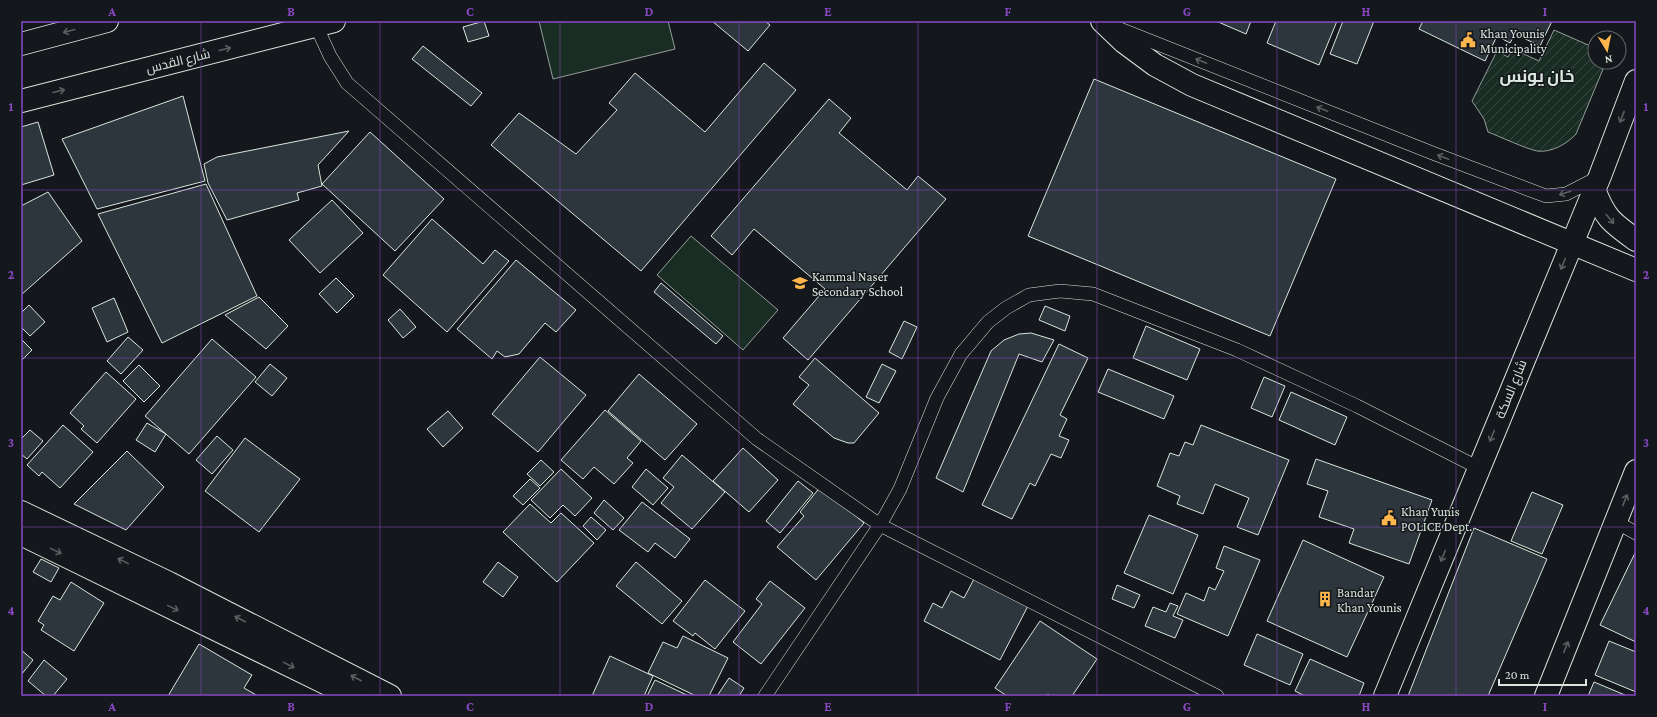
<svg xmlns="http://www.w3.org/2000/svg" width="1657" height="717" font-family="'Crimson Pro',Cairo,serif">
  <defs>
    <pattern id="garden-furrows" width="10" height="10" patternUnits="userSpaceOnUse"><rect width="10" height="10" fill="#1a2d24"/><path d="M-1 1l2-2M0 10L10 0M9 11l2-2" fill="none" stroke="#3b4b43"/></pattern>
  </defs>
  <rect width="100%" height="100%" fill="#14181c"/>
  <path fill="url(#garden-furrows)" stroke="#939e99" d="M1554,30L1595,48V62H1606L1576,134C1567,144 1551,153 1537,151C1524,148 1501,137 1488,132L1484,119L1472,101L1497,51L1508,57L1513,49L1539,61Z"/>
  <g fill="#1a2d24" stroke="#939e99">
    <polygon points="539,21 668,21 675,49 553,79"/>
    <polygon points="691,236 778,310 743,350 657,275"/>
  </g>
  <g fill="#2c363c" stroke="#d8e6dc">
    <polygon points="484,21 489,36 468,42 463,27"/>
    <polygon points="712,21 765,21 770,25 748,51"/>
    <polygon points="1216,21 1251,21 1246,34"/>
    <polygon points="1276,21 1337,21 1319,65 1267,43"/>
    <polygon points="1343,21 1374,21 1357,64 1330,54"/>
    <polygon points="1423,21 1552,21 1540,46 1515,34 1510,43 1497,36 1485,61 1419,29"/>
    <polygon points="423,46 482,93 471,106 412,59"/>
    <polygon points="764,63 796,90 641,271 491,145 519,113 576,154 617,110 609,103 635,73 705,132"/>
    <polygon points="1094,79 1336,179 1270,336 1028,236"/>
    <polygon points="183,96 205,181 97,209 62,139"/>
    <polygon points="829,99 851,118 839,133 907,190 918,176 946,199 808,360 783,338 825,289 754,229 732,255 711,236"/>
    <polygon points="38,122 54,175 21,185 21,127"/>
    <polygon points="349,131 318,165 322,186 297,193 299,200 227,220 208,183 204,164 217,157"/>
    <polygon points="370,132 444,199 395,251 322,184"/>
    <polygon points="206,184 257,296 162,343 98,214"/>
    <polygon points="48,192 82,241 21,295 21,206"/>
    <polygon points="332,200 363,233 320,273 289,240"/>
    <polygon points="432,219 483,264 495,250 509,261 447,332 383,275"/>
    <polygon points="516,260 576,310 556,332 545,323 519,354 505,357 497,351 492,359 457,329"/>
    <polygon points="336,278 354,296 337,313 319,294"/>
    <polygon points="661,283 723,336 716,344 654,292"/>
    <polygon points="259,297 288,326 266,349 225,315"/>
    <polygon points="114,298 128,332 107,342 92,308"/>
    <polygon points="29,305 45,322 30,336 21,327 21,313"/>
    <polygon points="1045,306 1070,316 1065,331 1039,320"/>
    <polygon points="400,309 416,327 403,338 388,320"/>
    <polygon points="904,321 917,327 902,359 889,352"/>
    <polygon points="1146,326 1200,349 1187,380 1133,358"/>
    <polygon points="1031,333 1054,340 1042,362 1019,354 963,492 936,478 991,351 1004,340 1019,334"/>
    <polygon points="128,337 143,350 121,374 107,361"/>
    <polygon points="21,339 32,350 21,361"/>
    <polygon points="212,339 256,377 189,454 145,416"/>
    <polygon points="1059,344 1088,358 1060,415 1067,419 1059,436 1069,440 1061,458 1051,454 1035,486 1030,483 1012,519 982,505"/>
    <polygon points="540,357 586,395 538,452 492,414"/>
    <polygon points="815,358 879,413 854,443 848,443 834,438 793,404 809,385 799,377"/>
    <polygon points="270,364 287,378 272,396 255,382"/>
    <polygon points="882,364 896,371 879,403 866,397"/>
    <polygon points="139,365 160,386 144,402 123,381"/>
    <polygon points="1108,369 1174,396 1164,419 1098,392"/>
    <polygon points="106,372 136,399 97,443 81,429 84,426 70,413"/>
    <polygon points="639,374 697,424 665,460 608,411"/>
    <polygon points="1264,377 1285,386 1272,417 1251,408"/>
    <polygon points="1291,392 1347,417 1335,445 1279,420"/>
    <polygon points="605,410 641,441 627,458 633,463 614,484 594,467 583,479 561,460"/>
    <polygon points="448,411 463,428 443,447 427,429"/>
    <polygon points="147,423 166,434 155,452 136,440"/>
    <polygon points="63,425 93,452 60,488 42,472 39,476 27,465"/>
    <polygon points="1201,425 1289,460 1258,535 1237,527 1249,498 1215,484 1203,514 1177,504 1180,496 1157,486 1170,453 1179,456 1185,442 1193,445"/>
    <polygon points="30,430 43,441 27,459 21,454 21,439"/>
    <polygon points="217,436 233,450 212,474 196,460"/>
    <polygon points="245,438 300,479 259,532 205,491"/>
    <polygon points="743,448 778,480 749,512 713,481"/>
    <polygon points="127,451 164,487 126,530 74,504"/>
    <polygon points="682,455 725,492 692,529 661,503 674,487 663,478"/>
    <polygon points="1316,459 1432,500 1409,564 1349,543 1354,529 1319,517 1328,491 1307,484"/>
    <polygon points="541,460 554,472 540,486 527,474"/>
    <polygon points="561,469 592,498 575,516 563,505 550,518 531,500"/>
    <polygon points="646,469 668,488 653,505 632,487"/>
    <polygon points="530,479 540,488 523,505 513,496"/>
    <polygon points="798,481 813,493 780,533 766,521"/>
    <polygon points="821,486 864,523 816,580 777,547 804,516 800,512"/>
    <polygon points="1532,492 1563,505 1542,554 1511,541"/>
    <polygon points="604,500 624,518 613,530 594,513"/>
    <polygon points="642,502 690,539 675,558 655,543 648,552 619,530"/>
    <polygon points="530,504 551,523 561,513 594,543 557,582 503,532"/>
    <polygon points="1149,515 1198,535 1173,594 1124,573"/>
    <polygon points="591,517 606,530 597,540 583,526"/>
    <polygon points="1474,528 1547,559 1488,696 1408,696"/>
    <polygon points="1303,540 1384,577 1347,657 1267,621"/>
    <polygon points="1224,546 1260,560 1228,636 1177,614 1186,593 1204,601 1209,587 1215,590 1224,571 1216,568"/>
    <polygon points="1636,551 1636,642 1600,625"/>
    <polygon points="41,559 59,568 51,582 33,572"/>
    <polygon points="498,562 518,577 503,597 483,582"/>
    <polygon points="636,562 682,601 662,624 616,586"/>
    <polygon points="975,577 1029,604 1000,660 924,621 933,603 942,608 951,591 964,598"/>
    <polygon points="705,580 745,611 715,649 695,633 693,636 673,621"/>
    <polygon points="770,581 805,608 761,664 733,642 762,604 756,599"/>
    <polygon points="71,582 104,603 74,651 41,630 44,625 38,621 53,596 60,600"/>
    <polygon points="1117,585 1140,595 1134,608 1112,599"/>
    <polygon points="1170,603 1178,606 1173,616 1183,620 1175,638 1145,626 1153,607 1166,612"/>
    <polygon points="1040,621 1097,659 1072,696 1050,696 1048,694 1047,696 1007,696 995,688"/>
    <polygon points="1257,634 1303,654 1290,685 1244,665"/>
    <polygon points="683,636 728,658 709,696 696,696 648,673 663,642 677,648"/>
    <polygon points="1609,641 1636,652 1636,692 1595,675"/>
    <polygon points="199,644 252,675 244,688 258,696 168,696"/>
    <polygon points="21,650 33,660 21,675"/>
    <polygon points="610,656 653,676 644,696 592,696"/>
    <polygon points="1310,659 1364,683 1359,696 1305,696 1295,691"/>
    <polygon points="44,660 67,679 53,696 46,696 28,681"/>
    <polygon points="729,678 744,688 739,696 717,696"/>
    <polygon points="655,680 689,696 647,696"/>
    <polygon points="1594,682 1625,695 1624,696 1588,696"/>
  </g>
  <g fill="none" stroke-linecap="round" stroke-linejoin="round">
    <g stroke="#d8e6dc" stroke-width="14">
      <g id="lane">
        <polyline points="314,21 330,56 347,83 757,439 880,525 1217,696"/>
        <polyline points="1115,27 1435,154 1546,196 1566,194 1599,177"/>
        <polyline points="1616,522 1636,533"/>
        <polyline points="765,696 880,525 900,489 937,398 961,354 988,322 1006,308 1029,295 1060,291 1093,294 1237,350 1357,406 1479,468"/>
      </g>
    </g>
    <g stroke="#d8e6dc" stroke-width="24">
      <g id="secondary">
        <polyline points="1102,21 1124,42 1155,65 1192,85 1636,270"/>
        <polyline points="21,44 107,21"/>
        <polyline points="21,101 334,21"/>
        <path d="M1594,189C1605,218 1611,222 1636,240"/>
        <polyline points="21,512 169,583 390,696"/>
        <polyline points="21,534 352,696"/>
        <polyline points="1385,696 1600,176 1636,81"/>
        <polyline points="1546,696 1636,471"/>
      </g>
    </g>
    <use href="#lane" stroke="#14181c" stroke-width="13"/>
    <use href="#secondary" stroke="#14181c" stroke-width="22"/>
  </g>
  <defs><path id="oneway-shaft" d="M-6 0H5M1.5-3L5.5 0L1.5 3" fill="none" stroke-width="1.6" stroke-linecap="round" stroke-linejoin="round"/></defs>
  <g stroke="#59605f">
    <use href="#oneway-shaft" transform="translate(69 31) rotate(165)"/>
    <use href="#oneway-shaft" transform="translate(225 49) rotate(-14)"/>
    <use href="#oneway-shaft" transform="translate(1201 61) rotate(-158)"/>
    <use href="#oneway-shaft" transform="translate(59 91) rotate(-14)"/>
    <use href="#oneway-shaft" transform="translate(1322 109) rotate(-158)"/>
    <use href="#oneway-shaft" transform="translate(1622 117) rotate(111)"/>
    <use href="#oneway-shaft" transform="translate(1443 157) rotate(-159)"/>
    <use href="#oneway-shaft" transform="translate(1565 193) rotate(162)"/>
    <use href="#oneway-shaft" transform="translate(1610 219) rotate(50)"/>
    <use href="#oneway-shaft" transform="translate(1563 264) rotate(112)"/>
    <use href="#oneway-shaft" transform="translate(1492 436) rotate(112)"/>
    <use href="#oneway-shaft" transform="translate(1625 500) rotate(-69)"/>
    <use href="#oneway-shaft" transform="translate(56 551) rotate(26)"/>
    <use href="#oneway-shaft" transform="translate(1443 556) rotate(112)"/>
    <use href="#oneway-shaft" transform="translate(123 561) rotate(-154)"/>
    <use href="#oneway-shaft" transform="translate(173 608) rotate(26)"/>
    <use href="#oneway-shaft" transform="translate(240 619) rotate(-153)"/>
    <use href="#oneway-shaft" transform="translate(1566 647) rotate(-68)"/>
    <use href="#oneway-shaft" transform="translate(289 665) rotate(26)"/>
    <use href="#oneway-shaft" transform="translate(356 678) rotate(-153)"/>
  </g>
  <path fill="none" stroke="#8948c3" stroke-width="1" stroke-opacity="0.55" d="M201,21V696M380,21V696M560,21V696M739,21V696M918,21V696M1097,21V696M1277,21V696M1456,21V696M21,190H1636M21,358H1636M21,527H1636"/>
  <defs>
    <g id="civic-bare" transform="scale(1.2)"><path d="M-.6-6.5H3V-4.5H.6V-3L4-1V1h2V6H-6V1h2V-1L-.6-3ZM-1.2 2.5V6h2.4V2.5Z" fill="#ffb74d" stroke="#14181c" stroke-width="2.5" paint-order="stroke"/></g>
    <g id="school-bare" transform="scale(1.2)"><path d="M0-5L7-2L0 1L-7-2ZM-4 1L0 2.5L4 1V4Q0 6-4 4Z" fill="#ffb74d" stroke="#14181c" stroke-width="2.5" paint-order="stroke"/></g>
    <g id="building-bare" transform="scale(1.2)"><path d="M-4-6H4V6H1V3H-1V6H-4ZM-2.5-4.3h1.7v1.8h-1.7ZM.8-4.3h1.7v1.8H.8ZM-2.5-1h1.7V.8h-1.7ZM.8-1h1.7V.8H.8Z" fill="#ffb74d" stroke="#14181c" stroke-width="2.5" paint-order="stroke"/></g>
  </defs>
  <g fill-rule="evenodd">
    <use href="#civic-bare" x="1468" y="40"/>
    <use href="#school-bare" x="800" y="283"/>
    <use href="#civic-bare" x="1389" y="518"/>
    <use href="#building-bare" x="1325" y="599"/>
  </g>
  <g text-anchor="middle" dominant-baseline="central" stroke-width="3" stroke-linejoin="round" paint-order="stroke">
    <g font-size="13" fill="#d8e6dc" stroke="#14181c" text-anchor="start">
      <text x="1480" y="33">Khan Younis<tspan x="1480" dy="15">Municipality</tspan></text>
      <text x="812" y="276">Kammal Naser<tspan x="812" dy="15">Secondary School</tspan></text>
      <text x="1401" y="511">Khan Yunis<tspan x="1401" dy="15">POLICE Dept.</tspan></text>
      <text x="1337" y="592">Bandar<tspan x="1337" dy="15">Khan Younis</tspan></text>
    </g>
    <g font-size="13" fill="#d8e6dc" stroke="#14181c">
      <text transform="translate(178 61) rotate(-14)">شارع القدس</text>
      <text transform="translate(1511 389) rotate(-68)">شارع السكة</text>
    </g>
    <g font-size="17" font-weight="bold" fill="#d8e6dc" stroke="#14181c">
      <text x="1537" y="76">خان يونس</text>
    </g>
  </g>
  <rect width="1657" height="717" fill="none" stroke="#14181c" stroke-width="44"/>
  <g transform="translate(1607 50) rotate(170)"><circle r="19" fill="#14181c" stroke="#626a69"/>
  <path d="M0-3L7 15L0 10L-7 15Z" fill="#ffb74d"/>
  <text y="-6" font-size="11" font-weight="bold" text-anchor="middle" fill="#d8e6dc">N</text>
  </g>
  <path d="M1499 679v6h87v-6" fill="none" stroke="#d8e6dc" stroke-width="2"/>
  <text x="1505" y="679" font-size="12" fill="#d8e6dc" stroke="#14181c" stroke-width="3" paint-order="stroke">20 m</text>
  <rect x="22" y="22" width="1613" height="673" fill="none" stroke="#8948c3" stroke-width="1.5"/>
  <g font-size="13" text-anchor="middle" font-weight="bold" fill="#8948c3">
    <text x="112" y="16">A</text>
    <text x="291" y="16">B</text>
    <text x="470" y="16">C</text>
    <text x="649" y="16">D</text>
    <text x="828" y="16">E</text>
    <text x="1008" y="16">F</text>
    <text x="1187" y="16">G</text>
    <text x="1366" y="16">H</text>
    <text x="1545" y="16">I</text>
    <text x="11" y="111">1</text>
    <text x="1646" y="111">1</text>
    <text x="11" y="279">2</text>
    <text x="1646" y="279">2</text>
    <text x="11" y="447">3</text>
    <text x="1646" y="447">3</text>
    <text x="11" y="615">4</text>
    <text x="1646" y="615">4</text>
    <text x="112" y="711">A</text>
    <text x="291" y="711">B</text>
    <text x="470" y="711">C</text>
    <text x="649" y="711">D</text>
    <text x="828" y="711">E</text>
    <text x="1008" y="711">F</text>
    <text x="1187" y="711">G</text>
    <text x="1366" y="711">H</text>
    <text x="1545" y="711">I</text>
  </g>
</svg>
